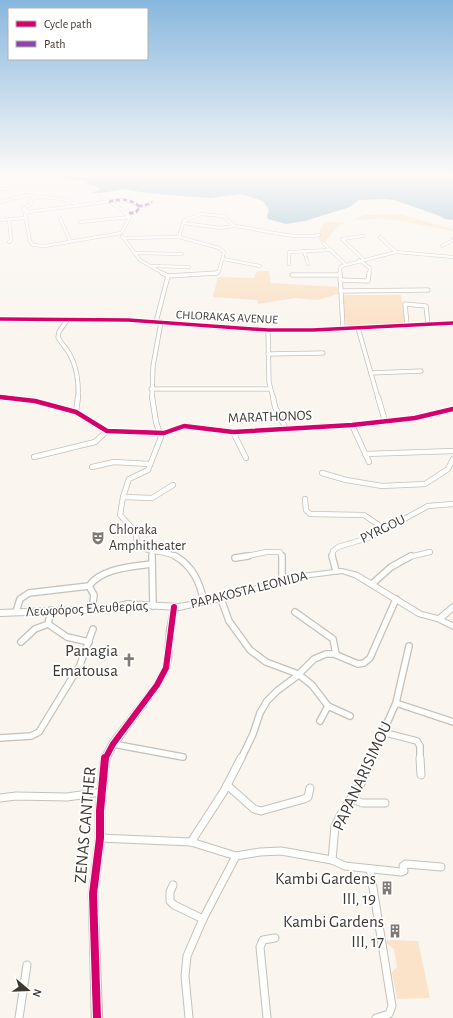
<svg xmlns="http://www.w3.org/2000/svg" width="453" height="1018" font-family="'Alegreya Sans',sans-serif">
  <rect width="100%" height="100%" fill="#faf5ef"/>
  <g fill="#fae3c9">
    <path d="M399,214L453,229V231C430,227 408,221 385,219C374,217 363,222 354,219L365,215Z"/>
    <polygon points="325,222 345,222 338,226 325,242 319,241 320,230"/>
    <polygon points="257,271 269,271 271,283 337,287 338,294 318,300 295,298 258,304 257,300 213,297 218,277 254,278"/>
    <polygon points="343,295 401,295 405,323 346,326"/>
    <polygon points="387,940 418,941 430,998 397,999 392,972 397,967 394,949 386,943"/>
  </g>
  <polygon fill="#99bccf" points="45,176 453,176 453,220 445,219 440,216 394,200 383,199 359,200 350,207 305,221 286,224 268,219 267,216 269,210 263,201 241,194 211,198 184,196 147,193 124,189 101,193 92,193 99,190 99,187 87,184 87,181"/>
  <g fill="none" stroke-linecap="round" stroke-linejoin="round">
    <g stroke="#c5c0ba" stroke-width="3.5">
      <g id="minor-far4">
        <polyline points="0,189 7,189"/>
        <path d="M39,197C51,197 70,199 79,206"/>
        <polyline points="101,197 120,208 130,217 121,233"/>
        <polyline points="0,202 26,195 36,197"/>
        <polyline points="138,206 144,206 152,202"/>
        <polyline points="27,212 121,200 133,202 140,207 136,212 127,214"/>
        <polyline points="27,212 25,214 30,241 33,245 45,246 121,233"/>
        <polyline points="27,212 23,209 31,204 30,201 35,198"/>
        <polygon points="201,214 223,216 234,226 221,228 183,223 184,221"/>
        <polyline points="60,218 70,241"/>
        <polyline points="9,219 11,240 9,242"/>
        <polyline points="0,220 25,218"/>
        <polyline points="80,222 130,217"/>
        <path d="M234,226C262,229 291,240 319,235"/>
        <polyline points="122,236 140,260 164,274"/>
        <polyline points="363,236 342,239 363,259"/>
        <polyline points="179,237 183,223"/>
        <polyline points="380,237 396,252"/>
        <polyline points="123,238 179,237 219,248 224,252 219,271 217,273 205,274"/>
        <polyline points="323,243 345,264"/>
        <polyline points="442,246 453,240"/>
        <polyline points="304,251 308,264"/>
        <polyline points="134,253 182,254"/>
        <polyline points="223,259 260,266"/>
        <polyline points="359,260 370,268 369,274"/>
        <polyline points="289,264 289,252 330,250"/>
        <polyline points="151,266 189,267"/>
        <polyline points="340,274 340,268 342,266 396,252 453,257"/>
      </g>
    </g>
    <g stroke="#c5c0ba" stroke-width="5">
      <g id="minor-far3">
        <polyline points="340,273 343,328"/>
        <polyline points="292,275 340,275"/>
        <polyline points="168,276 217,273"/>
        <polyline points="340,280 368,281 369,273"/>
        <polyline points="340,291 428,290"/>
        <path d="M67,320L59,332L58,337C61,343 66,348 69,353C77,367 79,382 78,398"/>
        <polyline points="156,322 168,276 162,273"/>
        <polyline points="407,325 405,304 426,306 428,324"/>
        <polyline points="358,328 378,398"/>
        <polyline points="268,330 269,382 273,398"/>
        <polyline points="268,354 323,353"/>
        <polyline points="371,373 421,371"/>
        <polyline points="151,389 270,389"/>
        <polyline points="0,397 8,398"/>
        <polyline points="152,398 153,366 161,322"/>
      </g>
    </g>
    <g stroke="#c5c0ba" stroke-width="6">
      <g id="minor-far2">
        <polyline points="0,397 35,401 76,412 107,431 164,433 184,426 233,432 352,425 415,418 453,409"/>
        <path d="M152,397L156,422L161,437L148,470L129,479L123,497L120,515L136,532L137,546C150,553 164,550 177,557"/>
        <polyline points="273,397 275,407 286,429"/>
        <polyline points="378,397 385,421"/>
        <polyline points="76,412 78,397"/>
        <polyline points="352,425 369,462"/>
        <polyline points="233,432 246,458"/>
        <polyline points="365,454 453,451"/>
        <polyline points="34,457 95,442 107,431"/>
        <polyline points="92,467 114,462 150,464"/>
        <polyline points="322,473 346,480 382,486 425,484 448,469 453,459"/>
        <polyline points="123,497 152,498 173,485"/>
        <polyline points="305,499 306,510 310,514 364,515 386,530"/>
        <polyline points="152,557 152,551"/>
        <polyline points="243,557 266,552 280,552 282,557"/>
        <polyline points="332,557 333,551 338,547 371,537 428,506 453,504"/>
        <polyline points="409,557 430,552"/>
      </g>
    </g>
    <g stroke="#c5c0ba" stroke-width="8">
      <g id="minor-far1">
        <polyline points="152,556 153,606"/>
        <path d="M175,556C193,566 200,583 204,602"/>
        <polyline points="282,556 282,579"/>
        <polyline points="332,556 336,571"/>
        <polyline points="235,558 248,556"/>
        <polyline points="372,584 391,567 411,556"/>
        <polyline points="221,599 229,621 250,650 266,662 298,674 312,685 328,706 350,716"/>
        <path d="M92,609L94,595L89,586C101,568 132,567 151,564"/>
        <polyline points="16,612 20,599 29,593 89,586"/>
        <polyline points="295,612 333,639 336,654"/>
        <polyline points="48,624 67,637 89,642"/>
        <polyline points="21,642 35,629 48,624 51,610"/>
        <polyline points="396,703 453,722"/>
        <polyline points="320,721 328,706"/>
        <polyline points="382,732 417,741 420,746 420,759"/>
        <polyline points="0,738 31,736 39,732 80,665 93,629"/>
        <polyline points="113,744 183,757"/>
        <polyline points="241,759 253,734 260,713 267,701 277,691 297,676 314,659 326,654 334,654 358,664 364,663 370,658 396,599"/>
        <polyline points="371,759 396,703 409,646"/>
      </g>
    </g>
    <g stroke="#c5c0ba" stroke-width="9">
      <g id="minor">
        <polyline points="420,758 421,775"/>
        <polyline points="227,785 254,809 261,811 304,799 308,797 310,788"/>
        <polyline points="0,798 16,796 67,797 102,792"/>
        <polyline points="351,798 362,803 385,803"/>
        <polyline points="100,838 191,842 236,856 260,852 281,851 332,860 345,866 401,872 404,871 403,866 406,864 441,867"/>
        <polyline points="191,842 224,791 241,758"/>
        <polyline points="332,860 335,826 341,814 361,784 371,758"/>
        <polyline points="370,869 392,1006 389,1014 376,1018"/>
        <polyline points="173,885 170,892 170,901 174,905 203,919"/>
        <polyline points="19,1018 27,965"/>
        <polyline points="189,1018 185,976 187,956 203,919 236,856"/>
        <polyline points="267,1018 260,947 263,940 275,938"/>
      </g>
    </g>
    <g stroke="#c5c0ba" stroke-width="2.5">
      <polygon id="tertiary" points="172,605 176,605 177,607 173,630 171,658 169,668 159,687 116,746 109,759 104,811 104,838 97,894 102,1018 92,1018 89,894 96,838 96,811 101,759 110,742 155,683 163,668 165,658 167,630"/>
    </g>
    <g stroke="#c5c0ba" stroke-width="2">
      <g id="secondary">
        <polygon points="0,318 128,319 227,327 268,329 313,329 453,322 453,324 313,331 268,331 227,329 128,321 0,320"/>
        <polygon points="342,569 358,573 422,612 438,616 451,605 453,604 453,611 444,619 453,623 453,629 437,621 418,616 354,577 342,573 287,580 234,598 179,610 127,607 107,612 0,616 0,610 107,606 127,601 179,604 233,594 286,576"/>
      </g>
    </g>
    <use href="#minor-far4" stroke="#fefefd" stroke-width="2.5"/>
    <use href="#minor-far3" stroke="#fefefd" stroke-width="3.5"/>
    <use href="#minor-far2" stroke="#fefefd" stroke-width="4.5"/>
    <use href="#minor-far1" stroke="#fefefd" stroke-width="5.5"/>
    <use href="#minor" stroke="#fefefd" stroke-width="7"/>
    <use href="#tertiary" fill="#fefefd" fill-rule="evenodd"/>
    <use href="#secondary" fill="#fefefd" fill-rule="evenodd"/>
    <g stroke="#8e44ad" stroke-width="2.5" stroke-dasharray="4.5 2.5" stroke-linecap="butt">
      <path d="M109,202C120,198 131,199 140,207L136,212L127,214"/>
      <polyline points="138,206 144,206 152,202"/>
    </g>
    <g stroke="#fff" stroke-width="5.5">
      <g id="cycleway-far3">
        <polyline points="0,319 128,320 268,330 313,330 453,323"/>
        <polyline points="0,397 8,398"/>
      </g>
    </g>
    <g stroke="#fff" stroke-width="7">
      <polyline id="cycleway-far2" points="0,397 35,401 76,412 107,431 164,433 184,426 233,432 352,425 415,418 453,409"/>
    </g>
    <g stroke="#fff" stroke-width="8">
      <polyline id="cycleway-far1" points="105,759 113,744 157,685 166,668 174,607"/>
    </g>
    <g stroke="#fff" stroke-width="10">
      <polyline id="cycleway" points="97,1018 93,894 100,838 100,811 105,758"/>
    </g>
    <use href="#cycleway-far3" stroke="#d6006c" stroke-width="3.5"/>
    <use href="#cycleway-far2" stroke="#d6006c" stroke-width="4.5"/>
    <use href="#cycleway-far1" stroke="#d6006c" stroke-width="6"/>
    <use href="#cycleway" stroke="#d6006c" stroke-width="8"/>
  </g>
  <linearGradient id="sky" x2="0" y2="1"><stop stop-color="#88b7de"/><stop offset="0.55" stop-color="#fdfaf8"/><stop offset="1" stop-color="#fdfaf8" stop-opacity="0"/></linearGradient>
  <rect width="453" height="319" fill="url(#sky)"/>
  <defs>
    <g id="theatre-bare" transform="scale(1.08)"><path d="M-5-5.5Q0-4 5-5.5V0Q5 5 0 6Q-5 5-5 0ZM-3.3-2.5H-1v1.5H-3.3ZM1-2.5H3.3v1.5H1ZM-2.8 1Q0 5.5 2.8 1Z" fill="#807a74" stroke="#fff" stroke-width="2.5" paint-order="stroke"/></g>
    <g id="church-bare" transform="scale(1.08)"><path d="M-1.2-6h2.4v3.5h3.3v2.4h-3.3V6h-2.4V-.1h-3.3v-2.4h3.3Z" fill="#807a74" stroke="#fff" stroke-width="2.5" paint-order="stroke"/></g>
    <g id="building-bare" transform="scale(1.08)"><path d="M-4-6H4V6H1V3H-1V6H-4ZM-2.5-4.3h1.7v1.8h-1.7ZM.8-4.3h1.7v1.8H.8ZM-2.5-1h1.7V.8h-1.7ZM.8-1h1.7V.8H.8Z" fill="#807a74" stroke="#fff" stroke-width="2.5" paint-order="stroke"/></g>
  </defs>
  <g fill-rule="evenodd">
    <use href="#theatre-bare" x="98" y="538"/>
    <use href="#church-bare" x="129" y="660"/>
    <use href="#building-bare" x="387" y="888"/>
    <use href="#building-bare" x="395" y="931"/>
  </g>
  <g text-anchor="middle" dominant-baseline="central" stroke-width="3.5" stroke-linejoin="round" paint-order="stroke">
    <g font-size="12" fill="#3e3832" stroke="#fff">
      <text transform="translate(227 317) rotate(3)">CHLORAKAS AVENUE</text>
    </g>
    <g font-size="14" fill="#3e3832" stroke="#fff">
      <text transform="translate(270 417) rotate(-2)">MARATHONOS</text>
      <text transform="translate(383 529) rotate(-26)">PYRGOU</text>
      <text transform="translate(249 590) rotate(-14)">PAPAKOSTA LEONIDA</text>
      <text transform="translate(87 609) rotate(-3)">Λεωφόρος Ελευθερίας</text>
    </g>
    <g font-size="14" fill="#3e3832" stroke="#fff" text-anchor="start">
      <text x="109" y="530">Chloraka<tspan x="109" dy="16">Amphitheater</tspan></text>
    </g>
    <g font-size="17" fill="#3e3832" stroke="#fff" text-anchor="end">
      <text x="118" y="650">Panagia<tspan x="118" dy="20">Ematousa</tspan></text>
      <text x="376" y="878">Kambi Gardens<tspan x="376" dy="20">III, 19</tspan></text>
      <text x="384" y="921">Kambi Gardens<tspan x="384" dy="20">III, 17</tspan></text>
    </g>
    <g font-size="17" fill="#3e3832" stroke="#fff">
      <text transform="translate(362 776) rotate(-65)">PAPANARISIMOU</text>
      <text transform="translate(85 825) rotate(-85)">ZENAS CANTHER</text>
    </g>
  </g>
  <rect x="8" y="8" width="140" height="52" fill="#ffffff" stroke="#b2afad"/>
  <rect x="16" y="21" width="20" height="6" fill="#d6006c" stroke="#b2afad"/>
  <text x="44" y="28" font-size="12" fill="#3e3832">Cycle path</text>
  <rect x="16" y="41" width="20" height="6" fill="#8e44ad" stroke="#b2afad"/>
  <text x="44" y="48" font-size="12" fill="#3e3832">Path</text>
  <g transform="translate(28 990) rotate(109)" stroke="#ffffff" stroke-width="3" paint-order="stroke">
  <path d="M0-3L7 15L0 10L-7 15Z" fill="#3e3832"/>
  <text y="-6" font-size="11" font-weight="bold" text-anchor="middle" fill="#3e3832">N</text>
  </g>
</svg>
